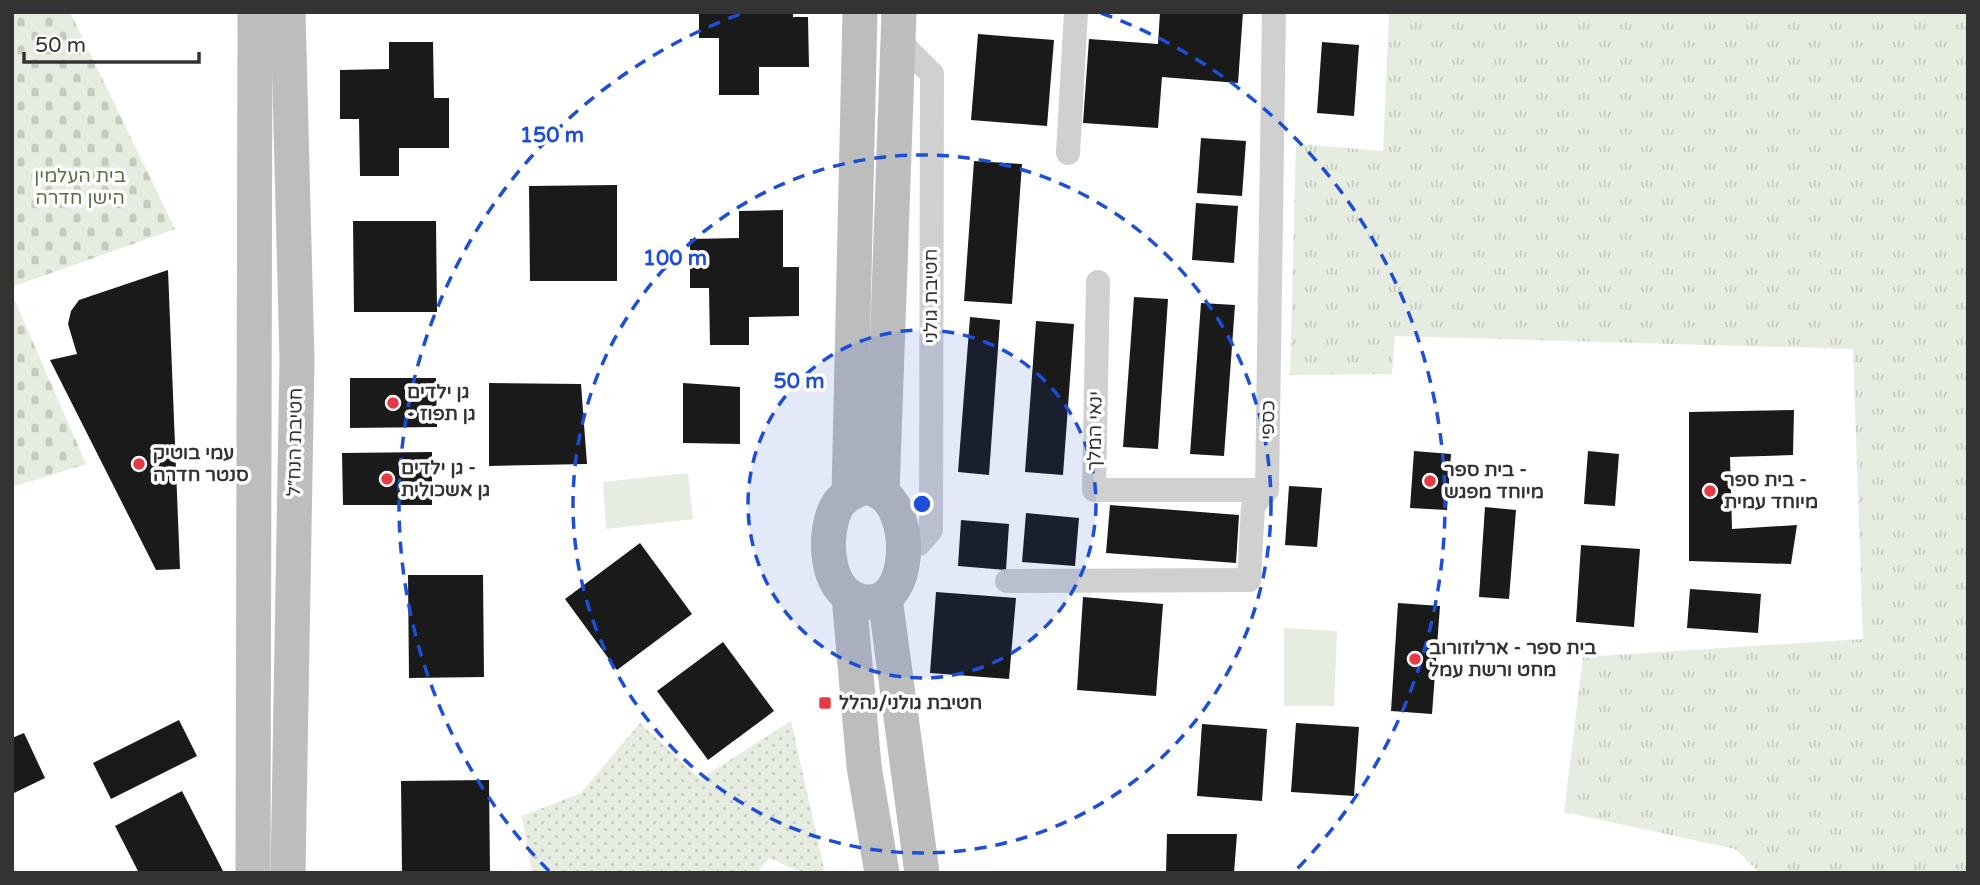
<svg xmlns="http://www.w3.org/2000/svg" width="1980" height="885" font-family="'Varela Round',Heebo,sans-serif">
  <defs>
    <pattern id="grass-tufts" width="24" height="20" patternUnits="userSpaceOnUse" patternTransform="scale(1.75)"><rect width="24" height="20" fill="#e6ecdf"/><path d="M3 7l-1-3M5 7V3M7 7l1-3M15 17l-1-3M17 17v-4M19 17l1-3" fill="none" stroke="#c6cbc0"/></pattern>
    <pattern id="cemetery-stones" width="16" height="16" patternUnits="userSpaceOnUse" patternTransform="scale(1.75)"><rect width="16" height="16" fill="#e6ecdf"/><path d="M2 7V4a2 2 0 0 1 4 0v3zM10 15v-3a2 2 0 0 1 4 0v3z" fill="#c6cbc0"/></pattern>
    <pattern id="park-dots" width="8" height="8" patternUnits="userSpaceOnUse" patternTransform="scale(1.75)"><rect width="8" height="8" fill="#e6ecdf"/><path d="M2 2h.1M6 6h.1" fill="none" stroke="#c6cbc0" stroke-width="1.8" stroke-linecap="round"/></pattern>
  </defs>
  <rect width="100%" height="100%" fill="#fff"/>
  <polygon fill="url(#grass-tufts)" points="1389,12 1968,12 1968,873 1760,873 1735,849 1564,812 1583,657 1863,639 1853,349 1395,336 1392,374 1290,375 1296,144 1383,151"/>
  <g fill="url(#cemetery-stones)">
    <polygon points="12,12 70,12 175,229 12,287"/>
    <polygon points="12,294 86,464 12,487"/>
  </g>
  <polygon fill="url(#park-dots)" points="791,721 825,873 803,873 769,858 757,873 532,873 522,816 581,793 640,723 700,779"/>
  <g fill="#e6ecdf">
    <polygon points="688,473 693,519 606,529 603,482"/>
    <polygon points="1284,628 1337,631 1334,706 1284,706"/>
  </g>
  <g fill="#1a1a1a">
    <polygon points="699,12 793,12 793,17 808,17 809,67 759,67 759,95 719,95 719,38 699,38"/>
    <polygon points="1160,12 1243,12 1238,83 1162,77 1158,128 1083,123 1089,39 1158,44"/>
    <polygon points="978,34 1054,40 1047,126 971,120"/>
    <polygon points="389,42 433,42 434,98 449,98 449,148 399,148 399,176 360,176 359,119 340,119 340,70 389,69"/>
    <polygon points="1322,42 1359,45 1354,116 1317,113"/>
    <polygon points="1201,138 1246,141 1242,196 1197,193"/>
    <polygon points="974,161 1022,164 1012,304 964,301"/>
    <polygon points="617,185 617,281 530,281 529,186"/>
    <polygon points="1196,203 1238,206 1234,263 1192,260"/>
    <polygon points="783,210 783,267 799,267 799,316 749,317 749,345 710,345 709,288 690,288 690,239 739,238 739,211"/>
    <polygon points="353,221 436,221 437,312 354,312"/>
    <polygon points="168,270 180,569 156,570 50,360 77,354 68,324 71,311 79,300"/>
    <polygon points="1134,297 1168,299 1158,449 1123,447"/>
    <polygon points="1201,303 1235,305 1224,456 1190,454"/>
    <polygon points="970,317 1000,320 989,475 958,472"/>
    <polygon points="1036,321 1074,324 1063,475 1025,472"/>
    <polygon points="350,378 436,378 437,427 350,428"/>
    <polygon points="489,383 581,384 587,464 489,466"/>
    <polygon points="683,383 740,387 740,444 683,443"/>
    <polygon points="1794,410 1793,455 1730,457 1732,529 1797,525 1791,564 1689,561 1689,412"/>
    <polygon points="1414,451 1451,454 1447,510 1410,508"/>
    <polygon points="1588,451 1619,454 1615,506 1584,504"/>
    <polygon points="432,452 432,505 343,505 342,453"/>
    <polygon points="1289,486 1322,488 1317,547 1285,545"/>
    <polygon points="1110,505 1239,515 1236,563 1106,553"/>
    <polygon points="1485,507 1516,510 1509,599 1479,597"/>
    <polygon points="1026,513 1079,518 1075,566 1022,562"/>
    <polygon points="961,520 1009,524 1006,570 958,566"/>
    <polygon points="640,543 692,614 617,670 565,599"/>
    <polygon points="1581,545 1640,549 1634,627 1576,622"/>
    <polygon points="408,575 483,575 484,677 409,678"/>
    <polygon points="1690,589 1761,594 1758,633 1687,628"/>
    <polygon points="936,592 1016,598 1009,679 930,673"/>
    <polygon points="1083,597 1163,604 1156,696 1077,690"/>
    <polygon points="1398,603 1440,606 1432,714 1391,711"/>
    <polygon points="723,642 774,711 708,760 657,691"/>
    <polygon points="179,720 197,756 111,799 93,763"/>
    <polygon points="1296,723 1359,727 1354,796 1291,792"/>
    <polygon points="1202,724 1267,729 1262,801 1197,796"/>
    <polygon points="24,733 45,778 12,794 12,738"/>
    <polygon points="489,780 490,873 402,873 401,781"/>
    <polygon points="182,791 224,873 139,873 115,826"/>
    <polygon points="1167,834 1237,834 1234,873 1166,873"/>
  </g>
  <g fill="none" stroke-linecap="round" stroke-linejoin="round">
    <g stroke="#d0d0d0" stroke-width="24">
      <polyline points="899,41 932,74 931,530 919,544 904,550"/>
      <polyline points="1068,153 1076,12"/>
      <polyline points="1098,282 1094,490 1267,490"/>
      <polyline points="1007,581 1249,580 1253,506 1267,490 1274,12"/>
    </g>
    <g stroke="#bdbdbd" stroke-width="35">
      <polyline points="288,12 297,360 288,873"/>
      <path d="M866,487C871,489 877,490 881,493C913,512 913,605 867,602C825,600 822,536 836,508C842,496 854,491 866,487Z"/>
      <polyline points="849,493 860,12"/>
      <polyline points="882,493 899,12"/>
      <polyline points="849,596 864,766 882,873"/>
      <polyline points="885,598 922,873"/>
      <polyline points="253,873 255,12"/>
    </g>
  </g>
  <circle cx="922" cy="504" r="174" fill="#1d4ed8" fill-opacity=".12"/>
  <g fill="none" stroke="#1d4ed8" stroke-width="3.5" stroke-dasharray="12 9">
    <circle cx="922" cy="504" r="174"/>
    <circle cx="922" cy="504" r="349"/>
    <path d="M549 871A523 523 0 0 1 743 13M1101 13A523 523 0 0 1 1295 871"/>
  </g>
  <g fill="#e63946" stroke="#fff" stroke-width="2.5">
    <circle cx="393" cy="403" r="7"/>
    <circle cx="139" cy="464" r="7"/>
    <circle cx="387" cy="479" r="7"/>
    <circle cx="1430" cy="481" r="7"/>
    <circle cx="1710" cy="491" r="7"/>
    <circle cx="1415" cy="659" r="7"/>
    <rect x="818" y="696" width="14" height="14" rx="3.5"/>
  </g>
  <g text-anchor="middle" dominant-baseline="central" stroke-width="7" stroke-linejoin="round" paint-order="stroke">
    <g font-size="19" fill="#56703f" stroke="#fff">
      <text x="80" y="176">בית העלמין<tspan x="80" dy="22">הישן חדרה</tspan></text>
    </g>
    <g font-size="19" fill="#333" stroke="#fff">
      <text transform="translate(931 296) rotate(-90)">חטיבת גולני</text>
      <text transform="translate(1268 420) rotate(-89)">כספי</text>
      <text transform="translate(1095 431) rotate(-89)">ינאי המלך</text>
      <text transform="translate(295 442) rotate(-89)">חטיבת הנח״ל</text>
    </g>
    <g font-size="19" font-weight="bold" fill="#333" stroke="#fff" text-anchor="start">
      <text x="407" y="392">גן ילדים<tspan x="407" dy="22">- גן תפוז</tspan></text>
      <text x="153" y="453">עמי בוטיק<tspan x="153" dy="22">סנטר חדרה</tspan></text>
      <text x="401" y="468">גן ילדים -<tspan x="401" dy="22">גן אשכולית</tspan></text>
      <text x="1444" y="470">בית ספר -<tspan x="1444" dy="22">מיוחד מפגש</tspan></text>
      <text x="1724" y="480">בית ספר -<tspan x="1724" dy="22">מיוחד עמית</tspan></text>
      <text x="1429" y="648">בית ספר - ארלוזורוב<tspan x="1429" dy="22">מחט ורשת עמל</tspan></text>
      <text x="839" y="703">חטיבת גולני/נהלל</text>
    </g>
  </g>
  <circle cx="922" cy="504" r="10" fill="#1d4ed8" stroke="#fff" stroke-width="3.5"/>
  <g font-size="21" text-anchor="middle" font-weight="bold" fill="#1d4ed8" stroke="#fff" stroke-width="7" stroke-linejoin="round" paint-order="stroke">
    <text x="552" y="142">150 m</text>
    <text x="675" y="265">100 m</text>
    <text x="799" y="388">50 m</text>
  </g>
  <rect width="1980" height="885" fill="none" stroke="#333333" stroke-width="28"/>
  <path d="M24 52v10h175v-10" fill="none" stroke="#333333" stroke-width="3.5"/>
  <text x="35" y="52" font-size="21" fill="#333333" stroke="#ffffff" stroke-width="5" paint-order="stroke">50 m</text>
</svg>
